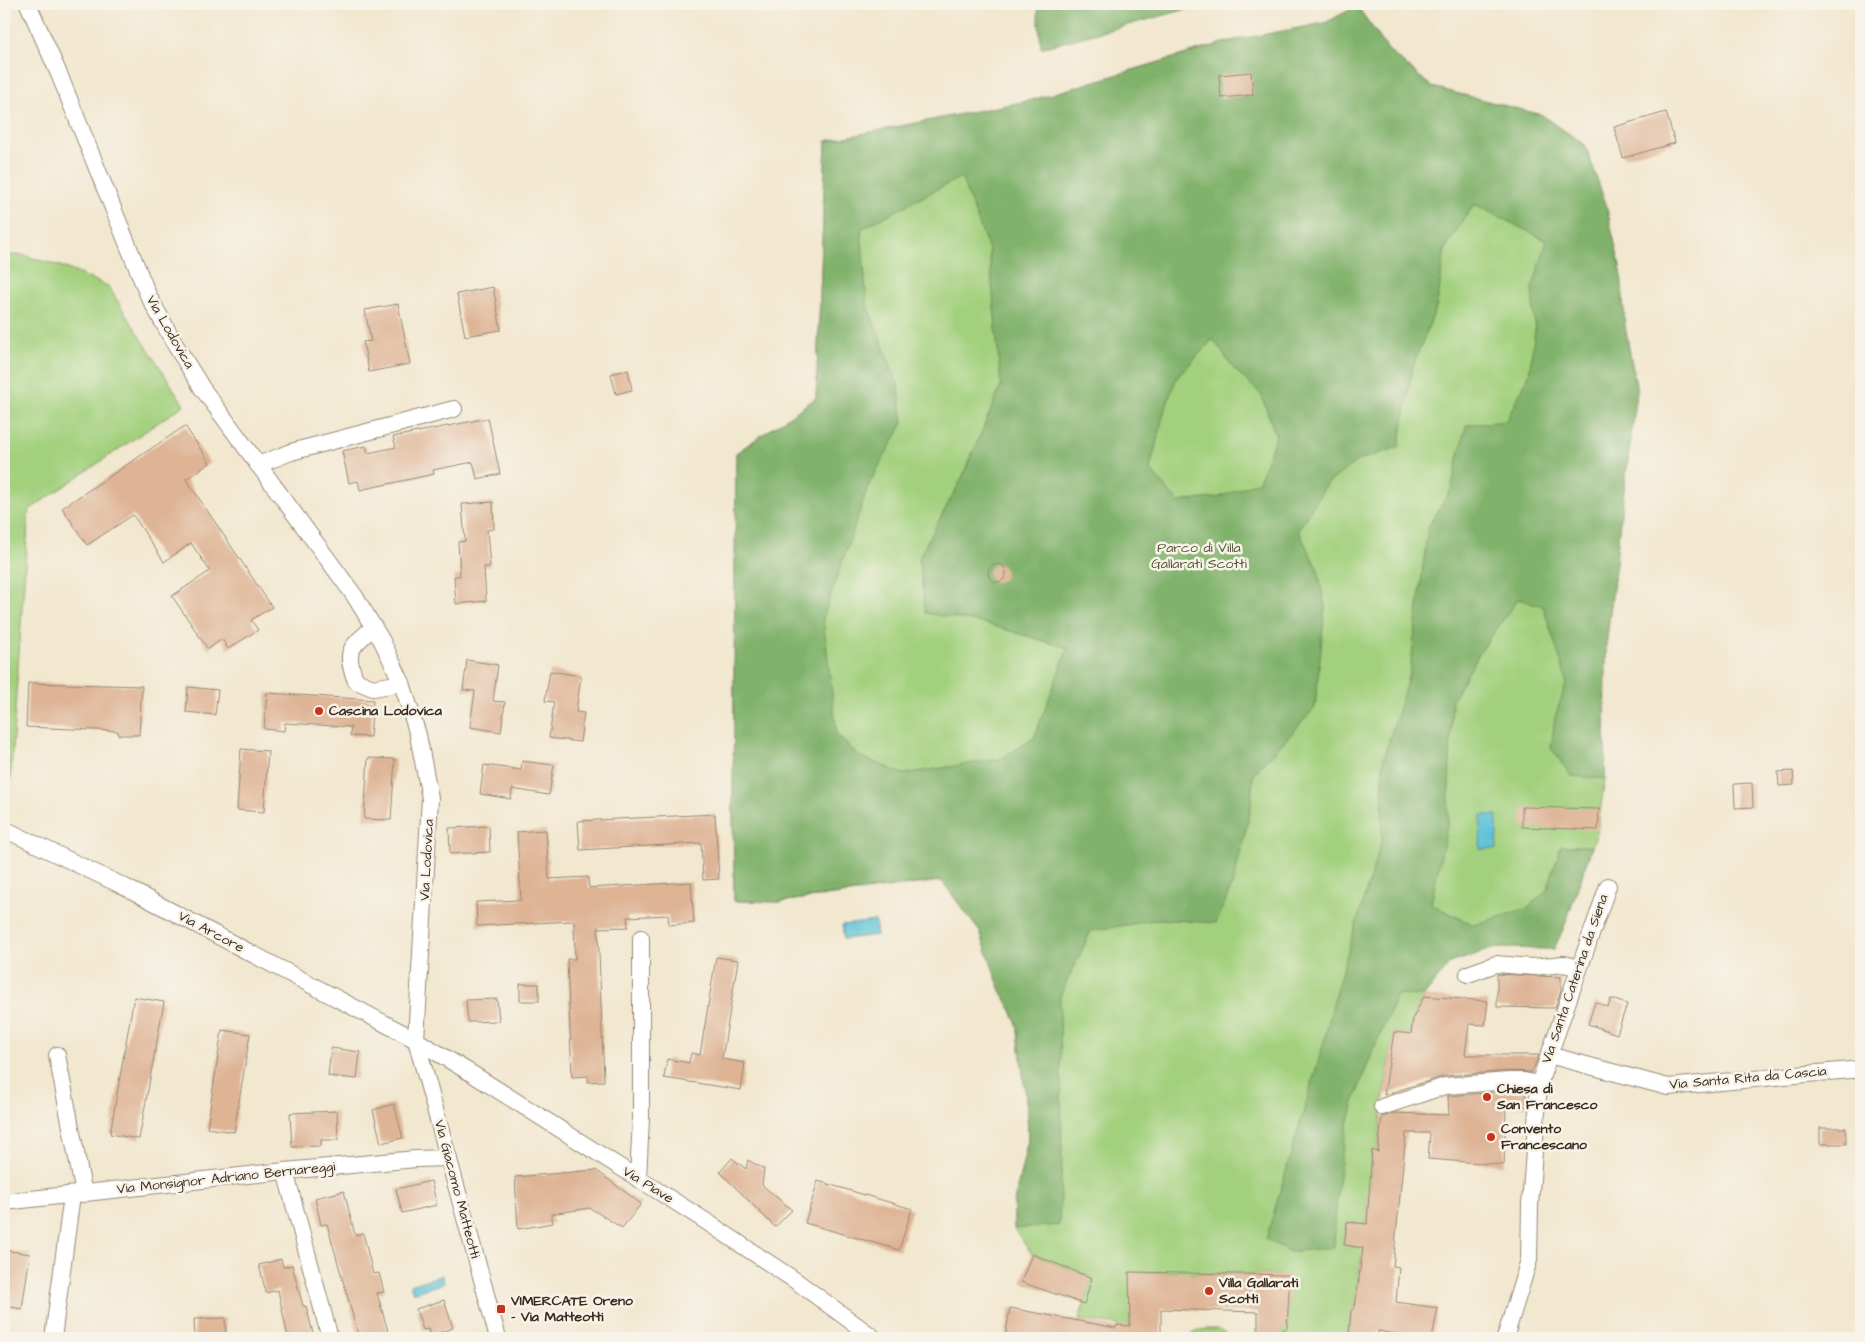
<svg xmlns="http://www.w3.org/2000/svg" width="1865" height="1342" font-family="'Architects Daughter',sans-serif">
  <rect width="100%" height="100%" fill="#f7f3e8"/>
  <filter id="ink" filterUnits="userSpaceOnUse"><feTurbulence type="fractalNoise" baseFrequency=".02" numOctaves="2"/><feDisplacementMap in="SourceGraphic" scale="10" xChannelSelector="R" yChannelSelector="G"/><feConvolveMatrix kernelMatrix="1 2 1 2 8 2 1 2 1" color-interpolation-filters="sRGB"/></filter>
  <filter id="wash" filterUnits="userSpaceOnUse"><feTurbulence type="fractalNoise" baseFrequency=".0096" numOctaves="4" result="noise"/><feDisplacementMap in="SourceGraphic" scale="20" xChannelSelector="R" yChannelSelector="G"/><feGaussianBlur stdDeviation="1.12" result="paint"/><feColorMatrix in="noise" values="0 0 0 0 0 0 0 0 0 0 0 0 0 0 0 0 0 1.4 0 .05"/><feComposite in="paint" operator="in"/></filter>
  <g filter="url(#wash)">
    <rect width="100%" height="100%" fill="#f2e7cf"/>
    <g fill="#a2d07d" stroke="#6e7d4e">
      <polygon points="1357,6 1389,51 1432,87 1542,115 1585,145 1606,205 1621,271 1625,326 1637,392 1620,520 1616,562 1606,646 1605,779 1597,833 1564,927 1554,949 1495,948 1450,963 1424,996 1413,1018 1411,1034 1394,1032 1384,1095 1378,1152 1372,1151 1367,1224 1347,1222 1344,1245 1379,1250 1361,1258 1356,1302 1351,1311 1349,1333 1353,1338 1281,1338 1282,1330 1287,1328 1289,1275 1130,1272 1154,1330 1121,1330 1119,1325 1079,1320 1092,1278 1032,1254 1014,1229 1014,1203 1028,1140 1027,1108 1017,1023 999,986 980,932 942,881 779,902 734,901 733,802 736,453 816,398 826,141 1032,100 1230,41 1325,23"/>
      <polygon points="4,255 23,255 63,267 108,286 184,405 29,510 8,810 4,809"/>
      <polygon points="1206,1329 1217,1329 1232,1338 1187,1338 1196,1331"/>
    </g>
    <g fill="#81b26c" stroke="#5e6e45" fill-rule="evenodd">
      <polygon points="1037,4 1207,4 1041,48"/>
      <path d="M1357,6L1389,51L1432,87L1542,115L1585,145L1606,205L1621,271L1625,326L1637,392L1620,520L1616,562L1606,646L1605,779L1571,776L1551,748L1555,717L1567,681L1543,606L1518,599L1480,652L1452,700L1448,821L1431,904L1474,925L1527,908L1547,890L1561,846H1592L1564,927L1554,949L1495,948L1450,963L1424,996L1397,995C1380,1036 1360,1077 1349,1121C1338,1162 1336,1205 1334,1247L1290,1252L1266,1239L1324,1042L1337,987L1382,839L1383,761L1410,671L1428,527L1451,490L1466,425L1506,421L1529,375L1535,330L1532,289L1547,241L1474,204L1445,249L1437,305L1413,366L1399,447L1357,461L1327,484L1298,530L1318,570L1325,607L1315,708L1253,775L1251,808L1233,883L1216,923L1160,919L1091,931L1060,996L1062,1162L1059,1225L1014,1229V1203L1028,1140L1027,1108L1017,1023L999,986L980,932L941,880L779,902L734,901L733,802L736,453L816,398L826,141L1032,100L1230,41L1325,23ZM961,177L989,250L1001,386L961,480L919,557L925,613L983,623L1068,648L1034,738L1000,759L903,774L859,756L837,735L823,618L869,484L903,423L898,384L867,305L861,229ZM1213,339L1234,369L1261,394L1276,436L1259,481L1220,497L1178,502L1150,469L1164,412L1176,379Z"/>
    </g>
    <g fill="#5ac1d8" stroke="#4a767b">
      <polygon points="1481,815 1497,815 1497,849 1480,849"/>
      <polygon points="875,921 877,935 844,939 842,925"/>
      <polygon points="442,1275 444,1283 413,1293 410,1285"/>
    </g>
    <g id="blocks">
      <g fill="#deb495">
        <polygon points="1251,72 1253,95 1221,98 1219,75"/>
        <polygon points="1666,112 1675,143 1623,158 1614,127"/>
        <polygon points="493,287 501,330 465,336 457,294"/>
        <polygon points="398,304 410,364 369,372 363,342 371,341 365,310"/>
        <polygon points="628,370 632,390 616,394 611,374"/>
        <polygon points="488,418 500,474 477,479 473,462 433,470 434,474 360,490 358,481 349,483 342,451 366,446 368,453 396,447 393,437"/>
        <polygon points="185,426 210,463 186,479 272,607 251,620 258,630 228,649 222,639 208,649 172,596 210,571 191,543 164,562 133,515 87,545 62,508"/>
        <polygon points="493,502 494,529 487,530 490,567 484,567 486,601 456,604 454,576 460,576 458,542 465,541 462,504"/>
        <circle cx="997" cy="573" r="9"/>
        <polygon points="467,660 498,665 493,701 505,702 501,732 470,727 475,691 463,690"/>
        <polygon points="550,671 581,676 576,712 584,713 580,742 549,738 554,702 545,701"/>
        <polygon points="28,683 142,686 139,735 118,735 118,731 26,727"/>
        <polygon points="188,687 218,690 215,715 186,712"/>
        <polygon points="267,693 373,700 370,737 350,736 351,727 285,723 284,731 264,729"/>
        <polygon points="241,749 268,751 264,812 237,810"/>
        <polygon points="368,758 395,759 391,820 364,819"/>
        <polygon points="522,761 554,765 549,795 512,789 511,799 480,794 484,765 521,770"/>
        <polygon points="1793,771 1794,785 1779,786 1778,772"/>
        <polygon points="1752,783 1753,807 1735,808 1734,784"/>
        <polygon points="1522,807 1599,809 1598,830 1522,827"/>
        <polygon points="715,814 719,879 703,880 701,843 580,850 578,821"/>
        <polygon points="489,826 490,852 450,854 449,828"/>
        <polygon points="546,830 549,879 588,877 589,888 691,882 694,923 669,925 668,915 627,917 628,927 598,928 604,1081 588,1082 588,1076 572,1077 567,959 575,959 574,921 477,926 476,902 521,900 517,832"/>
        <polygon points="716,957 738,960 722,1059 745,1063 741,1090 664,1078 667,1059 689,1063 691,1053 700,1055"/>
        <polygon points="1497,974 1561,977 1561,991 1555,1008 1497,1007"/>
        <rect x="520" y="984" width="19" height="17"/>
        <polygon points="1424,996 1488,1001 1485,1025 1469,1024 1465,1055 1539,1055 1532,1072 1508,1071 1444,1076 1384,1095 1394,1032 1411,1034 1413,1018"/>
        <polygon points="134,997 164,1002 139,1139 110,1134"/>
        <polygon points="497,999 499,1021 468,1022 466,1000"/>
        <polygon points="1611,999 1627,1004 1617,1034 1588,1024 1595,1002 1608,1007"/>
        <polygon points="222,1030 250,1034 234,1132 207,1128"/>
        <polygon points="331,1048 360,1052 357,1079 328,1076"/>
        <polygon points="1509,1091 1526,1092 1526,1106 1506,1107 1504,1165 1428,1159 1430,1133 1406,1133 1393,1266 1399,1267 1396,1302 1438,1308 1432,1338 1413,1338 1413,1337 1378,1331 1377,1338 1353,1338 1349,1333 1351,1311 1355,1307 1363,1248 1344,1245 1347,1222 1367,1224 1372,1150 1378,1152 1382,1117 1395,1113 1449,1115 1448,1096"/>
        <polygon points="394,1104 403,1138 381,1143 373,1110"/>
        <polygon points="337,1111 338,1140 321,1140 321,1146 292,1147 290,1113"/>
        <rect x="1820" y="1128" width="26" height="16"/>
        <polygon points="732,1158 746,1169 748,1160 764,1169 762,1185 792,1210 775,1227 720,1172"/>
        <polygon points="596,1170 641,1204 622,1228 590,1208 551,1214 553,1223 518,1229 515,1177"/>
        <polygon points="431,1181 437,1205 402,1213 396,1189"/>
        <polygon points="818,1181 912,1209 899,1250 805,1223"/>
        <polygon points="344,1191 355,1235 363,1233 373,1274 379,1273 384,1292 377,1293 390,1338 359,1338 327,1224 321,1225 315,1198"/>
        <polygon points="4,1250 30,1254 22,1309 4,1306"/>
        <polygon points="1032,1254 1092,1278 1084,1304 1021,1282"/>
        <polygon points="281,1259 283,1267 292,1265 303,1306 306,1306 313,1333 288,1338 278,1290 266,1293 259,1265"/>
        <polygon points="1129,1272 1290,1275 1287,1328 1282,1330 1281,1338 1258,1338 1258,1312 1161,1309 1161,1338 1005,1338 1010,1308 1116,1328 1117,1325 1130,1326"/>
        <polygon points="444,1300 453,1328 430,1336 428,1329 423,1330 416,1309"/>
        <polygon points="225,1318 226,1338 195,1338 194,1319"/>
      </g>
    </g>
  </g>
  <g filter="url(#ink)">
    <use href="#blocks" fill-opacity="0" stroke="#968876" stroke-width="1"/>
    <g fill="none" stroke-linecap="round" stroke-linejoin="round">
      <g stroke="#968876" stroke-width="18">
        <g id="minor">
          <polyline points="28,4 59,74 148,295 176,346 202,388 354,595 382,641 402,683 418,735 430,798 416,1040 498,1338"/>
          <polyline points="258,465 291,452 454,409"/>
          <path d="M374,627C351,647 343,650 356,681L373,688L402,683"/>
          <polyline points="4,829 127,888 416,1040 474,1075 704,1220 796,1281 874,1338"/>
          <polyline points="1468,974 1496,964 1533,967 1564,964 1579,968"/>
          <polyline points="57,1055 84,1194"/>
          <polyline points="1549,1055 1668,1087 1861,1069"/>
          <polyline points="1382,1107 1445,1086 1509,1081 1524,1081 1539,1084"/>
          <polyline points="285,1171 330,1338"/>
          <polyline points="638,1179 641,1118 641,938"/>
          <polyline points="4,1202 285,1171 416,1159 449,1158"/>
          <polyline points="53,1338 72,1195"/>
          <polyline points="1505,1338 1529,1260 1530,1205 1539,1084 1608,886"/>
        </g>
      </g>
      <use href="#minor" stroke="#fff" stroke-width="16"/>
    </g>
  </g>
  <g fill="#c8321e" stroke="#f7f3e8" stroke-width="2">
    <circle cx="319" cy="711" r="5"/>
    <circle cx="1487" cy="1097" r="5"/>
    <circle cx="1491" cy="1137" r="5"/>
    <circle cx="1209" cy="1291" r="5"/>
    <rect x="496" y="1304" width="10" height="10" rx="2.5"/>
  </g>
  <g text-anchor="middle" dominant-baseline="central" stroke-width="5" stroke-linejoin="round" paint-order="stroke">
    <g font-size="14" fill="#3b2a1e" stroke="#f7f3e8">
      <text transform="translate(170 332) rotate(60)">Via Lodovica</text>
      <text transform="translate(427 860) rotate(-87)">Via Lodovica</text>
      <text transform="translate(211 932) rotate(28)">Via Arcore</text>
      <text transform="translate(1575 979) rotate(-71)">Via Santa Caterina da Siena</text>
      <text transform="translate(1748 1078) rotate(-5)">Via Santa Rita da Cascia</text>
      <text transform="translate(226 1178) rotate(-6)">Via Monsignor Adriano Bernareggi</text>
      <text transform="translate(648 1185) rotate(32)">Via Piave</text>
      <text transform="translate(457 1189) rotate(75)">Via Giacomo Matteotti</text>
    </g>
    <g font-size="14" fill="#555436" stroke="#f7f3e8">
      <text x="1199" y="548">Parco di Villa<tspan x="1199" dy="16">Gallarati Scotti</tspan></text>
    </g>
    <g font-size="14" font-weight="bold" fill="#3b2a1e" stroke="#f7f3e8" text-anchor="start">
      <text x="329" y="711">Cascina Lodovica</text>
      <text x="1497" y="1089">Chiesa di<tspan x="1497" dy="16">San Francesco</tspan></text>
      <text x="1501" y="1129">Convento<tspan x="1501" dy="16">Francescano</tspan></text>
      <text x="1219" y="1283">Villa Gallarati<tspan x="1219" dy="16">Scotti</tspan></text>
      <text x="511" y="1301">VIMERCATE Oreno<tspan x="511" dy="16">- Via Matteotti</tspan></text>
    </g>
  </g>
  <rect width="1865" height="1342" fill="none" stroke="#f7f3e8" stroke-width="20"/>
</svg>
